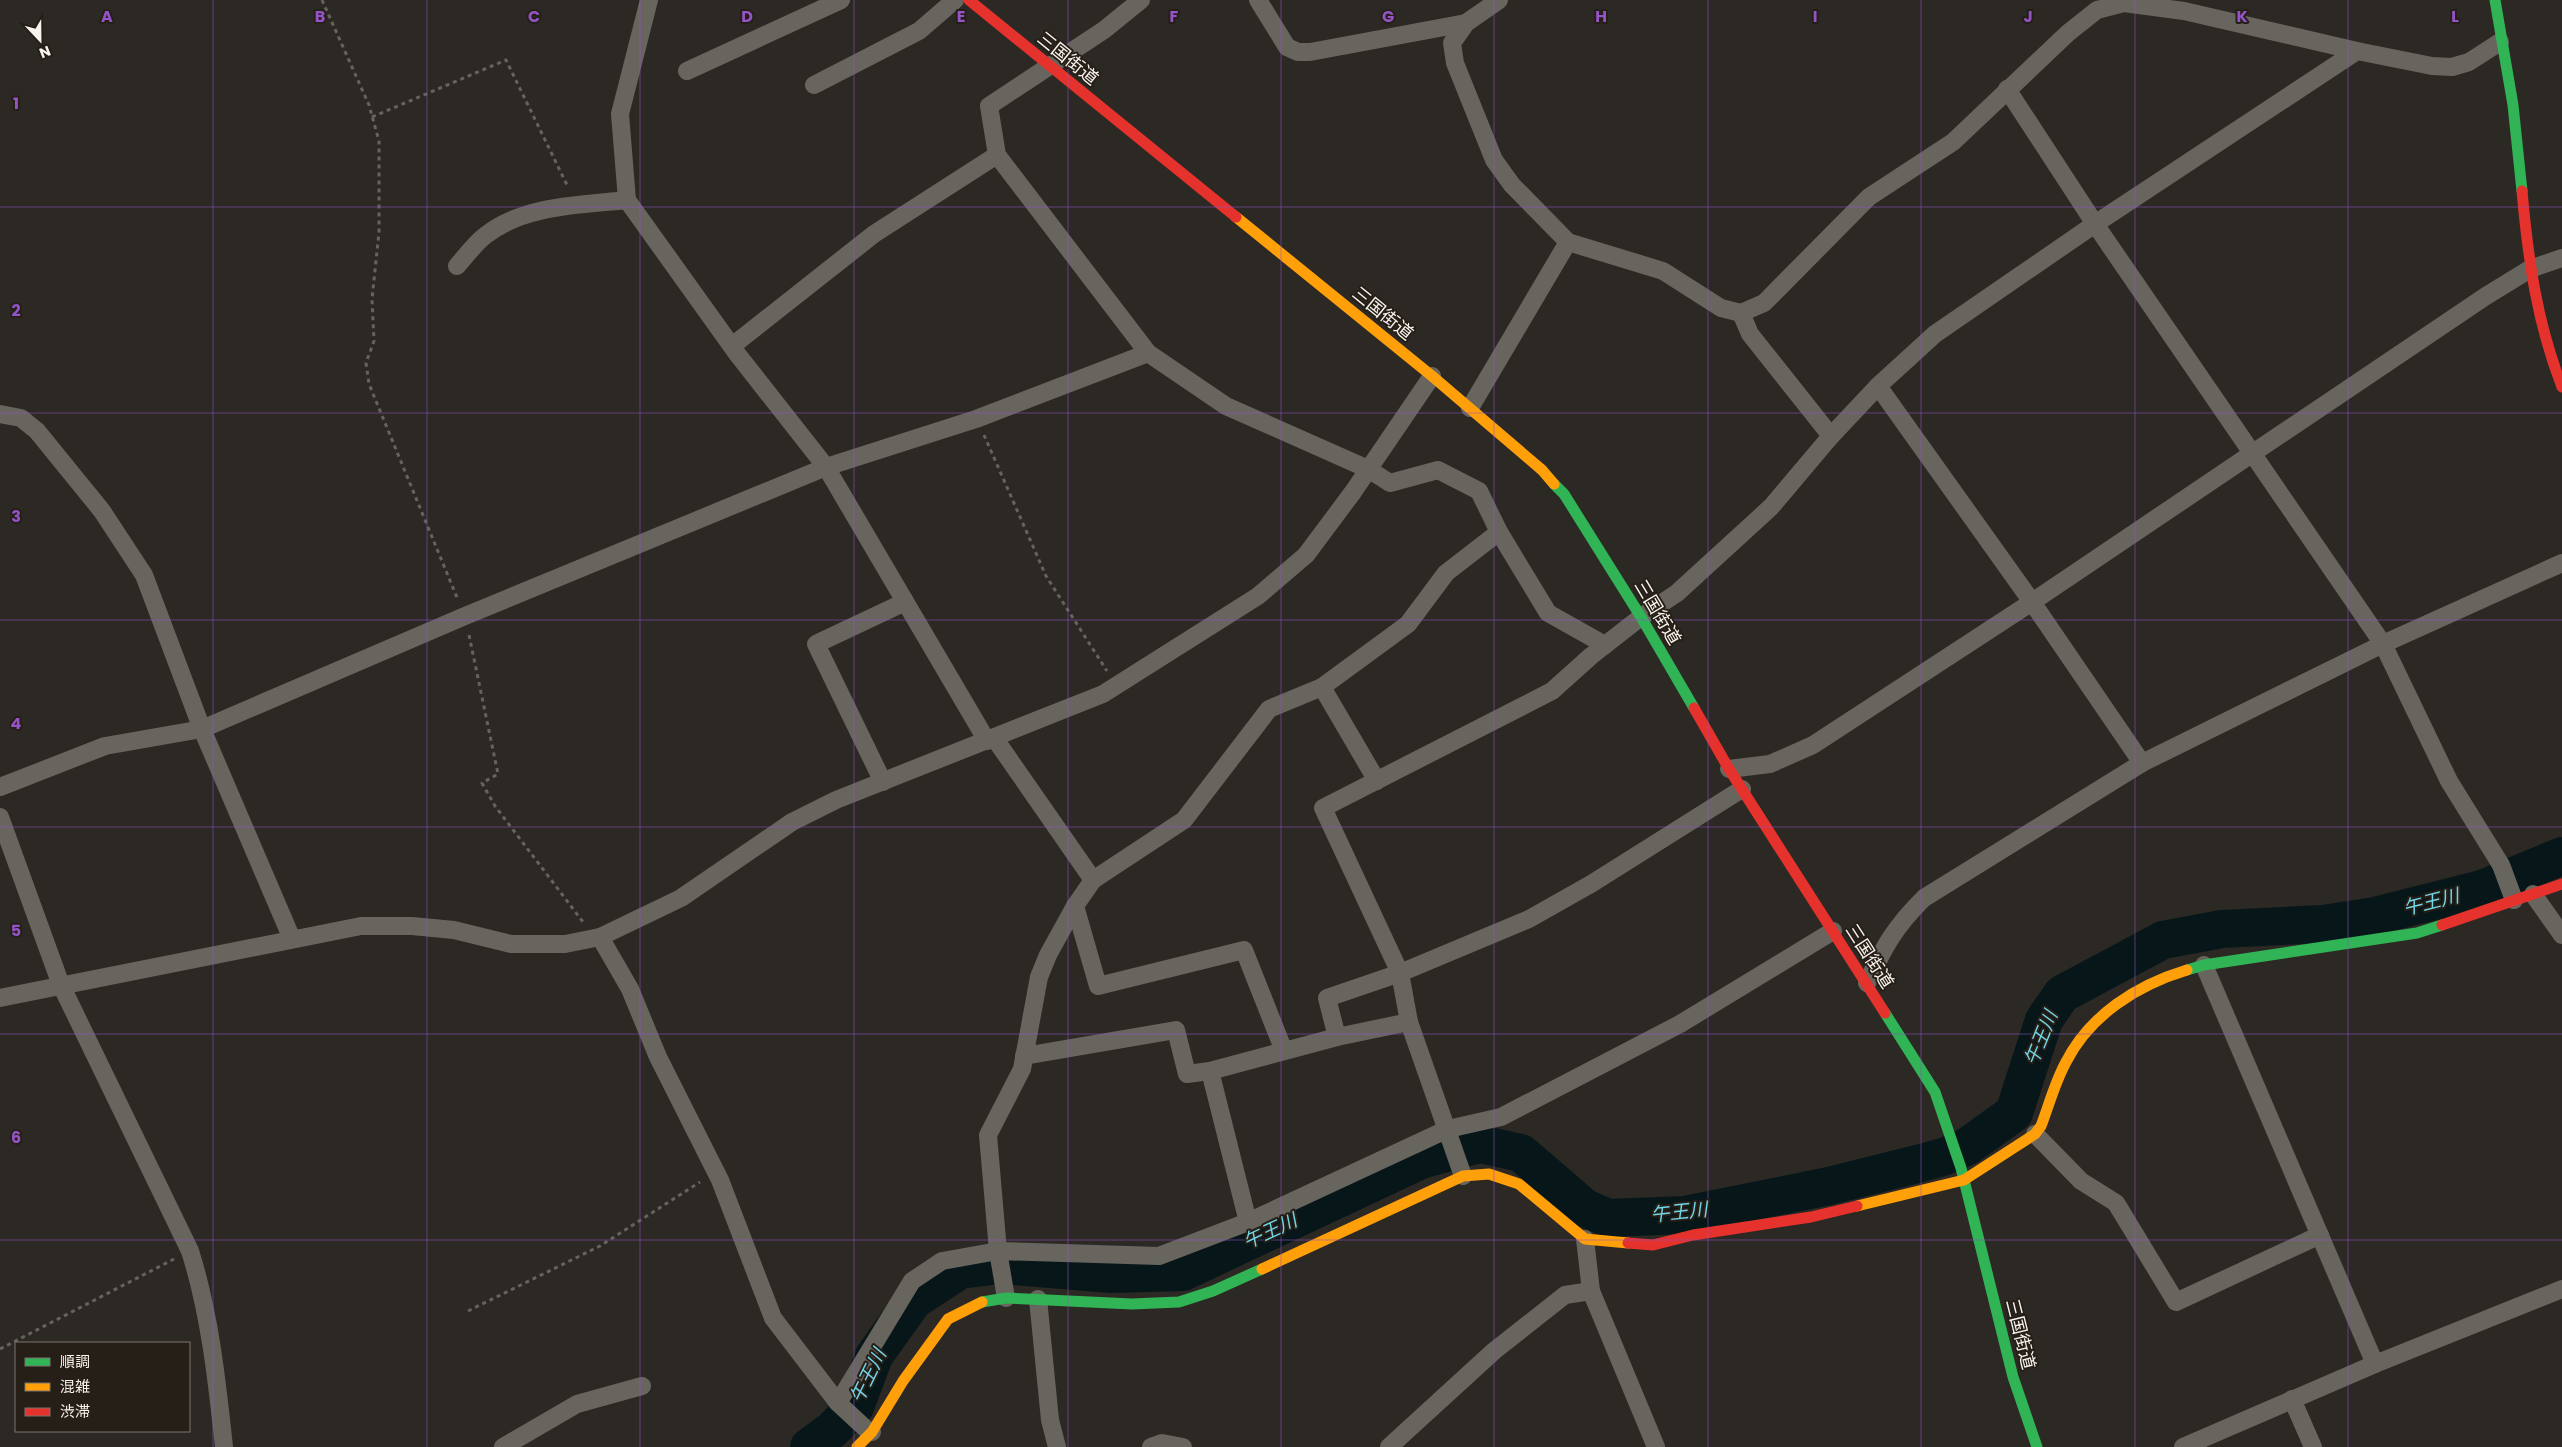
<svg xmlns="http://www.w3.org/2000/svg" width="2562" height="1447" font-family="Poppins,'Noto Sans JP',sans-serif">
  <rect width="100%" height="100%" fill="#2c2824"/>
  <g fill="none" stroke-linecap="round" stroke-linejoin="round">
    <polyline stroke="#071719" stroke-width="38" points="809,1447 832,1430 855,1407 874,1356 914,1300 960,1270 1000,1265 1111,1274 1183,1272 1421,1160 1480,1144 1521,1153 1585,1208 1608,1218 1685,1215 1829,1186 1921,1163 1946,1156 1968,1146 2014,1113 2044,1020 2062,994 2163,940 2222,929 2323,924 2375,916 2482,889 2562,856"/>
    <g stroke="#66635e" stroke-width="3" stroke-dasharray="4 4" stroke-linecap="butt">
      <polyline points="322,0 369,105 379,141 379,232 372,299 374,341 366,363 369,384 458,600"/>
      <polyline points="372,117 506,60 568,187"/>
      <polyline points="984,435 1046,576 1107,671"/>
      <polyline points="469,635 498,774 482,783 495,806 583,922"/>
      <polyline points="468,1311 600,1246 700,1182"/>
      <polyline points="0,1349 174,1259"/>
    </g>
    <g stroke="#68655f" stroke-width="18">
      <polyline points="1141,0 1104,30 989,106 997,155 1148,353 1226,406 1368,469 1390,483 1438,470 1479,491 1499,532 1548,613 1605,645"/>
      <polyline points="1258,0 1287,47 1298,52 1310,52 1466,23"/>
      <polyline points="1499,0 1466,23 1452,43 1455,63 1494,160 1512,185 1568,242 1663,271 1721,308 1741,313 1764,303 1869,197 1953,142 2068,33 2097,10 2124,3 2184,11 2357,51 2432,66 2452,67 2469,62 2500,42"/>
      <polyline points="687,71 841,0"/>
      <polyline points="814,85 919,31 955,0"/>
      <polyline points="2007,89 2095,224 2383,644 2449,781 2501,865 2514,900"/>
      <polyline points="627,200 620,114 649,0"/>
      <path d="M457,266C466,256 475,243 486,235C524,205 581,205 627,200L738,355L826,467L987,741"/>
      <polyline points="1741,313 1750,334 1831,436"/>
      <polyline points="732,346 874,234 997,155"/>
      <polyline points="1878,386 2032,602 2142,763"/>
      <polyline points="1470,408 1568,242"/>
      <polyline points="0,414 21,418 37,431 102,511 144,575 202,729 292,939"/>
      <polyline points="1322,687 1377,781"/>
      <polyline points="995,739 1093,880 1075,906 1048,955 1039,977 1022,1069 988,1135 998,1251 1006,1298"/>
      <polyline points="1729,769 1770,764 1813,745 2032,602 2486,296 2530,269 2562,258"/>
      <polyline points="883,782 816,644 905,602"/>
      <polyline points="0,787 105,746 202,729 465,616 826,467 976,419 1148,353"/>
      <path d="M0,817L61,985L190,1251C210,1314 217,1382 224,1447"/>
      <polyline points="1093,880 1184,820 1269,709 1322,687 1408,624 1446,573 1499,532"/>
      <polyline points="2533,894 2562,935"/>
      <polyline points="1075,906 1098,986 1244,950 1284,1051"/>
      <polyline points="600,937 630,989 658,1057 720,1180 773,1318 838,1403 866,1429 872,1432"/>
      <polyline points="2204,965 2375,1364"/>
      <path d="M1867,983C1885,945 1894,928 1924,898L2142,763L2383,644L2562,563"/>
      <polyline points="0,998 361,926 412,926 454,930 511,944 565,944 600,937 681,898 792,822 836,800 1103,694 1258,596 1306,555 1353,492 1432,376"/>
      <polyline points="1337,1037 1327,998 1400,973 1323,808 1552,691 1591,656 1641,617 1677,593 1771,507 1831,436 1878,386 1935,334 2095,224 2357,51"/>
      <polyline points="1024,1056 1176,1030 1187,1074 1210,1071 1337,1037 1409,1022"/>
      <polyline points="1210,1071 1248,1222"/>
      <polyline points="2035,1134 2081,1181 2116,1203 2176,1302 2320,1235"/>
      <polyline points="1463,1176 1409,1022 1400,973 1529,919 1591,884 1742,789"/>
      <polyline points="1585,1239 1591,1291"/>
      <polyline points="1038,1299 1050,1420 1057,1447"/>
      <polyline points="2292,1399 2313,1447"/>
      <polyline points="838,1403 912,1281 942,1261 998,1251 1159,1256 1248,1222 1448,1129 1501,1117 1680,1024 1833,931"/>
      <polyline points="503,1447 577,1404 642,1386"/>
      <polyline points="1151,1447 1162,1443 1183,1447"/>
      <polyline points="1389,1447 1494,1351 1565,1295 1591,1291 1656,1447"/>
      <polyline points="2183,1447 2375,1364 2562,1289"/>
    </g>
    <g stroke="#30b455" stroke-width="11">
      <polyline points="2495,0 2513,105 2522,191"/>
      <polyline points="1554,484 1564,494 1641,617 1694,708"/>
      <polyline points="2187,970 2204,965 2417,933 2442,925"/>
      <polyline points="1885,1013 1935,1092 1961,1168 2013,1377 2037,1447"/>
      <polyline points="982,1302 1006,1298 1132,1304 1179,1302 1213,1291 1262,1269"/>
    </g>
    <g stroke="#ff9f0a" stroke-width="11">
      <polyline points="1236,217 1432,376 1542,470 1554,484"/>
      <path d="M1857,1206L1964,1180L2035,1134L2041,1126C2049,1105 2055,1082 2066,1062C2090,1015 2137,985 2187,970"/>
      <polyline points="1262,1269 1463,1176 1489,1174 1519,1184 1585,1239 1628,1243"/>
      <polyline points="857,1447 872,1432 903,1381 948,1319 982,1302"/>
    </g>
    <g stroke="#e5322d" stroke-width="11">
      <polyline points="969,0 1236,217"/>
      <path d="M2522,191C2528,259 2537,323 2562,387"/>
      <polyline points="1694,708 1729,769 1885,1013"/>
      <polyline points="2442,925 2562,884"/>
      <polyline points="1628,1243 1653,1245 1693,1235 1811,1217 1857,1206"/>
    </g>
  </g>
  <path fill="none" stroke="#9454c8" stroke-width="1" stroke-opacity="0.55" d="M213,0V1447M427,0V1447M640,0V1447M854,0V1447M1068,0V1447M1281,0V1447M1494,0V1447M1708,0V1447M1921,0V1447M2135,0V1447M2348,0V1447M0,207H2562M0,413H2562M0,620H2562M0,827H2562M0,1034H2562M0,1240H2562"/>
  <g text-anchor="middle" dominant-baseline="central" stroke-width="4" stroke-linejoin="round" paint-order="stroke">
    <g font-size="18" fill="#f9f3ee" stroke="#261f18">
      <text transform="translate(1068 58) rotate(39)">三国街道</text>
      <text transform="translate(1383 313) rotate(39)">三国街道</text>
      <text transform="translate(1658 612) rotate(59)">三国街道</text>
      <text transform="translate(1870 956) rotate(57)">三国街道</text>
      <text transform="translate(2021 1334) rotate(76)">三国街道</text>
    </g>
    <g font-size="19" font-style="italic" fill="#71d6e8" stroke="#261f18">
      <text transform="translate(2431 902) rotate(-14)">午王川</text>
      <text transform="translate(2041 1038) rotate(-68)">午王川</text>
      <text transform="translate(1679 1212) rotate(-6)">午王川</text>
      <text transform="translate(1270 1231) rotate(-25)">午王川</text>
      <text transform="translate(868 1376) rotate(-64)">午王川</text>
    </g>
  </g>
  <g font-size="16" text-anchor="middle" font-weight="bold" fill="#9454c8" stroke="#261f18" stroke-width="4" stroke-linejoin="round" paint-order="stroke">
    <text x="107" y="22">A</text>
    <text x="320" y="22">B</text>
    <text x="534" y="22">C</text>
    <text x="747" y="22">D</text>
    <text x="961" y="22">E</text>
    <text x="1174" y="22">F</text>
    <text x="1388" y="22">G</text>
    <text x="1601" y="22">H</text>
    <text x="1815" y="22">I</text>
    <text x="2028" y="22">J</text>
    <text x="2242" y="22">K</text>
    <text x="2455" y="22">L</text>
    <text x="16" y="109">1</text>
    <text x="16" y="316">2</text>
    <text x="16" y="522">3</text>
    <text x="16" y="729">4</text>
    <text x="16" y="936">5</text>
    <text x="16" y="1143">6</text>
  </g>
  <rect x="15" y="1342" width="175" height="90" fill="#261f18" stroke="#7a746e"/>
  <rect x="25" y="1358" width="25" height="8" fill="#30b455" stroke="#7a746e"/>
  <text x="60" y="1367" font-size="15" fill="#f9f3ee">順調</text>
  <rect x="25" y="1383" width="25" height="8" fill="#ff9f0a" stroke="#7a746e"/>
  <text x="60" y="1392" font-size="15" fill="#f9f3ee">混雑</text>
  <rect x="25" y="1408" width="25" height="8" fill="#e5322d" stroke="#7a746e"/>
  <text x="60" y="1417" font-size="15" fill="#f9f3ee">渋滞</text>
  <g transform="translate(40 40) rotate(158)" stroke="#261f18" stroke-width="4" paint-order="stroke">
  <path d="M0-4L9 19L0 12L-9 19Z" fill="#f9f3ee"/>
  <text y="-8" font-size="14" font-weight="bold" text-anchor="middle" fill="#f9f3ee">N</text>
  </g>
</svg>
